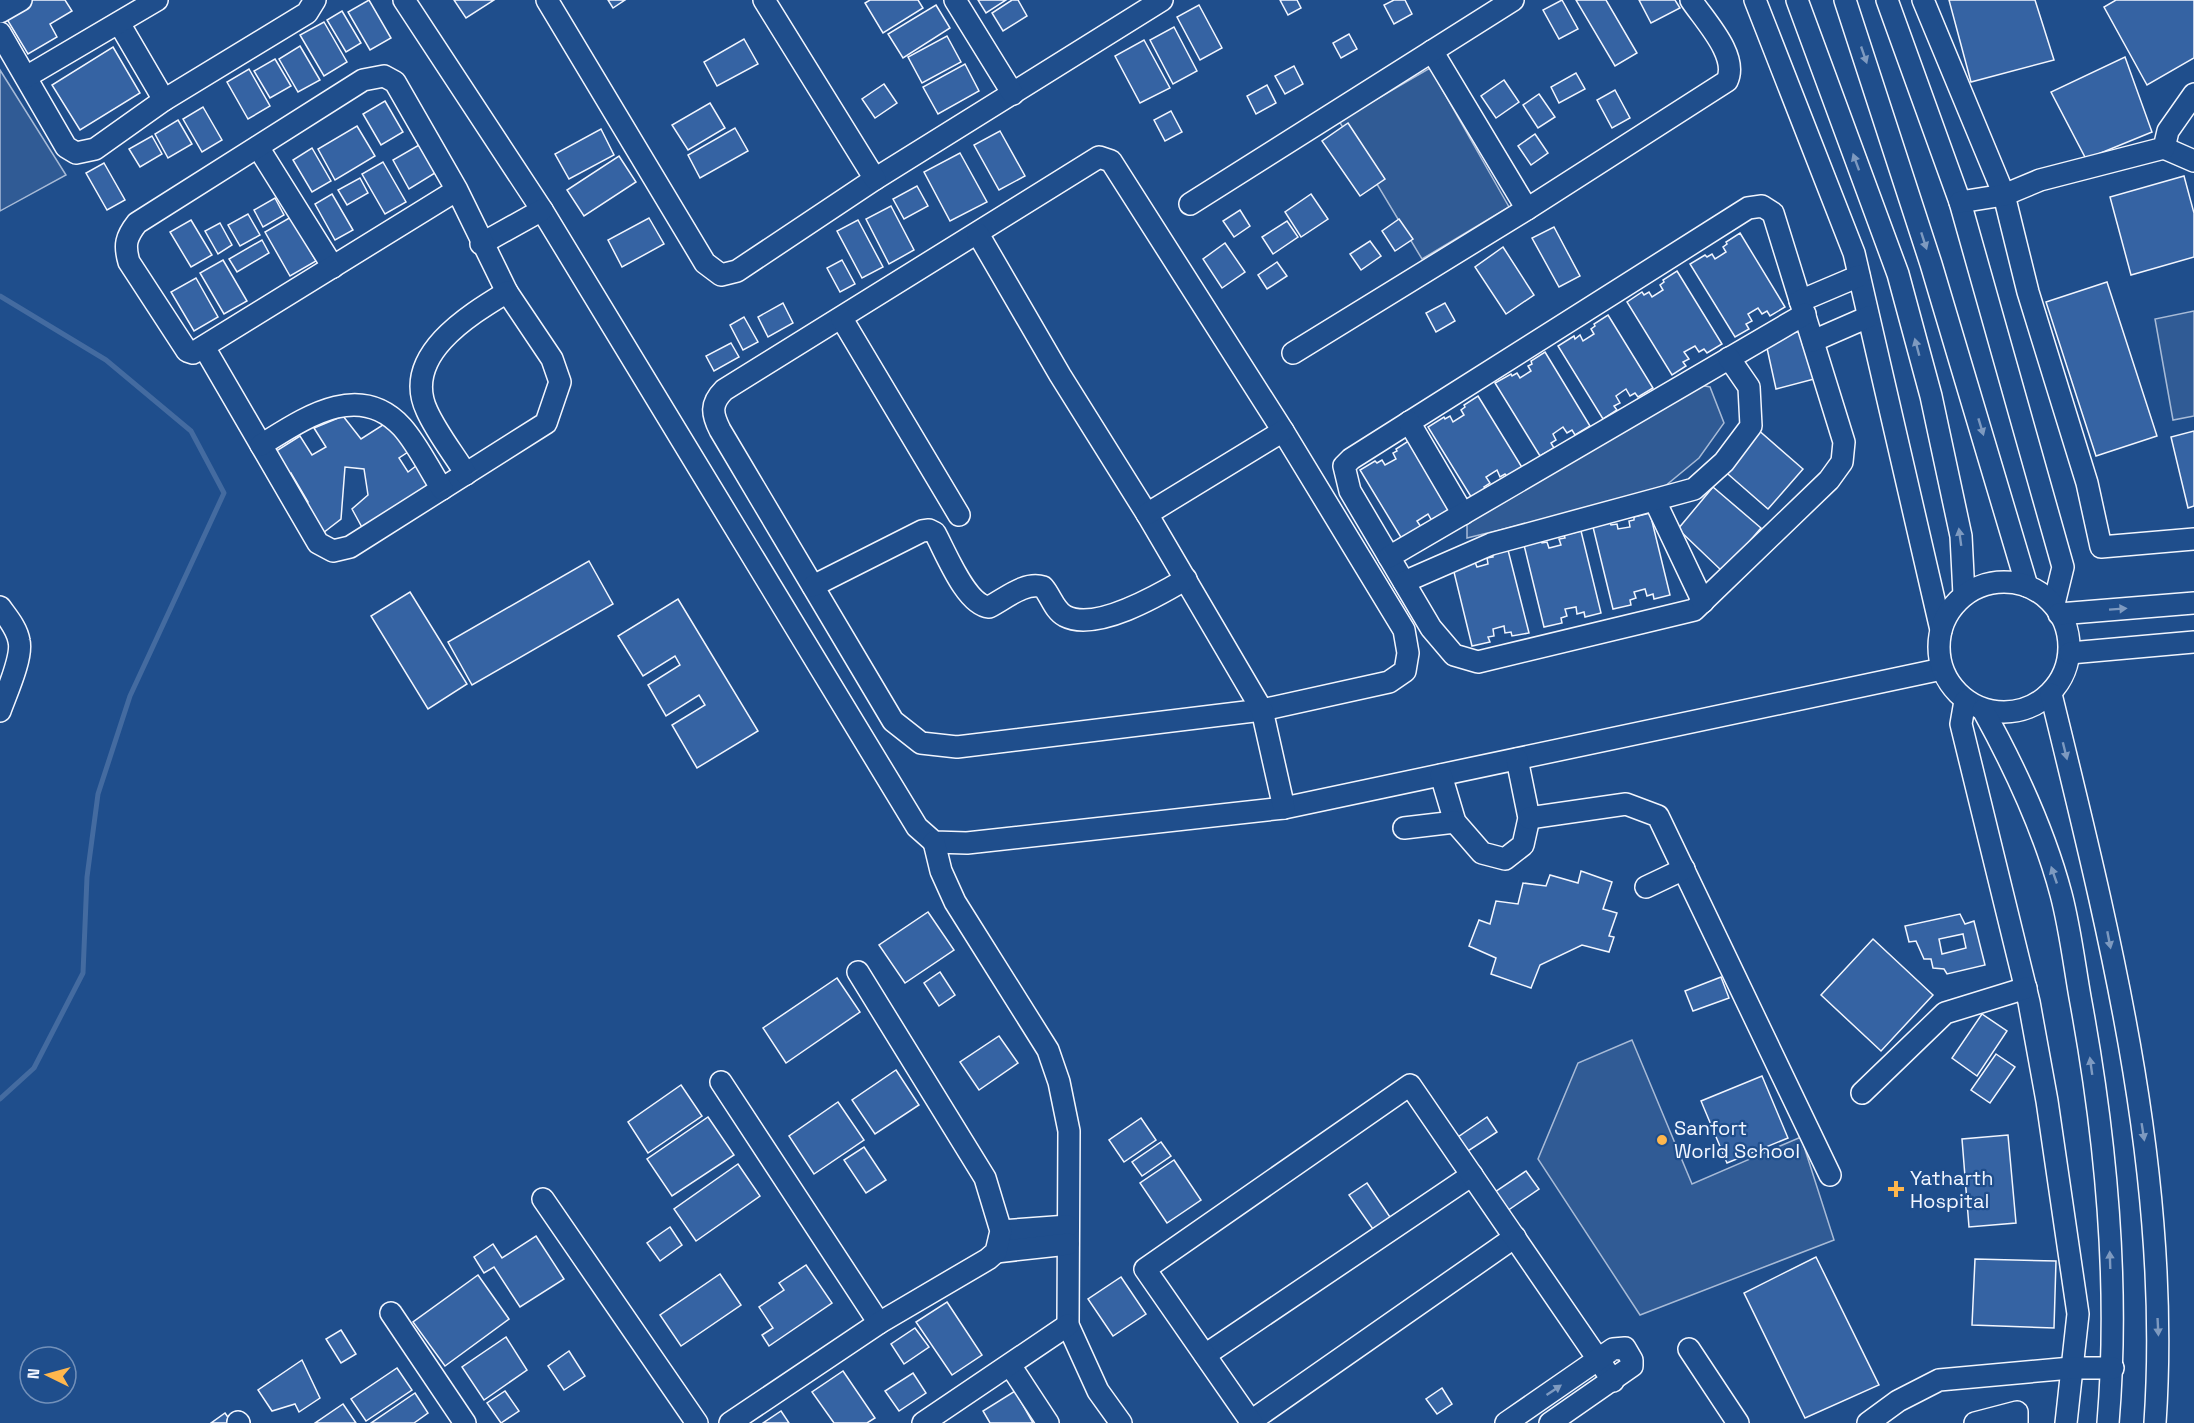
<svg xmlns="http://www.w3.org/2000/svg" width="2194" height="1423" font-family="'Space Grotesk',sans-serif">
  <rect width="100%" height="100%" fill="#1f4e8c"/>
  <g fill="#305b95" stroke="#a8bbd7" stroke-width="1.5">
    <polygon points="1430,68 1509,207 1422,259 1339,121"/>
    <polygon points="0,70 66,175 0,211"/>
    <polygon points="2194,311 2194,416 2173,420 2155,319"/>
    <polygon points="1695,384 1710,387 1724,423 1699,458 1659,491 1467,538 1467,517"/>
    <polygon points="1632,1040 1692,1184 1801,1137 1834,1240 1640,1315 1538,1159 1578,1063"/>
  </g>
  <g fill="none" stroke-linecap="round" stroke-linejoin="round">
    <polyline stroke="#446ba0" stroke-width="5" points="0,296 106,360 191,431 224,493 130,696 98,794 87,877 83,973 34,1068 0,1099"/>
  </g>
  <g fill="#3563a3" stroke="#f2f6ff" stroke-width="1.5" fill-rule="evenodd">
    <polygon points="32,0 65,0 72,11 50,24 57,37 28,54 5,16"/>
    <polygon points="369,0 391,38 370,50 348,12"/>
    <polygon points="454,0 494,0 466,18"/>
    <polygon points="608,0 625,0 613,8"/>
    <polygon points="870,0 918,0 923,8 883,33 865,3"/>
    <polygon points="978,0 1006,0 986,13"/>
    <polygon points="1012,0 1018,0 1027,16 1003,31 992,13"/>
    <polygon points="1280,0 1297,0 1301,8 1288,15"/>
    <polygon points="1394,0 1405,0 1412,14 1394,24 1384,5"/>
    <polygon points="1562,0 1578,29 1559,39 1543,10"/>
    <polygon points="1576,0 1606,0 1637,53 1615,66"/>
    <polygon points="1639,0 1675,0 1680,8 1651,23"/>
    <polygon points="1949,0 2035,0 2054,60 1971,82"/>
    <polygon points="2116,0 2194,0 2194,58 2147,85 2104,7"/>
    <polygon points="936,5 950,28 903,58 888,34"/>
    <polygon points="1199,5 1222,48 1200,60 1177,17"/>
    <polygon points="342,11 361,43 346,52 327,20"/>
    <polygon points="324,22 347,62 324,76 300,35"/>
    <polygon points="1174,27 1197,71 1173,84 1150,40"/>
    <polygon points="1349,34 1357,49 1341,58 1333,43"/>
    <polygon points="947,36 961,62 922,83 908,57"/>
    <polygon points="744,39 758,64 717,86 704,62"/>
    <polygon points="1144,40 1170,88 1140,103 1115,56"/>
    <polygon points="300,46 320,80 298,92 279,59"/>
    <polygon points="113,47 140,93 80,130 52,85"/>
    <polygon points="2125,57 2152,132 2086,159 2051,92"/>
    <polygon points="275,59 291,86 270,98 254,71"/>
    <polygon points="965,64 979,91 938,114 923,87"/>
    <polygon points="1294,66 1303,84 1285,94 1275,76"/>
    <polygon points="249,69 270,106 248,119 227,82"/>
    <polygon points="1576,73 1585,89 1559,103 1551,87"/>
    <polygon points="1504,80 1519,102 1496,118 1481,96"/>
    <polygon points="884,84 897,103 875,118 862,99"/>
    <polygon points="1267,85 1276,103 1256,114 1247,96"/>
    <polygon points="1615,90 1630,118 1612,128 1597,100"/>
    <polygon points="1539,94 1555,117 1538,128 1523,105"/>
    <polygon points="385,101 403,132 381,145 363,114"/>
    <polygon points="710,103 725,128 688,150 672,125"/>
    <polygon points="203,107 222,140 202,152 183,119"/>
    <polygon points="1171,111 1182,132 1165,141 1154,120"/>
    <polygon points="178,120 192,144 168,158 155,134"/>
    <polygon points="1348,123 1385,179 1360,196 1322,141"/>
    <polygon points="357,126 375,156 335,180 318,149"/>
    <polygon points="735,128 748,151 700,178 688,155"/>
    <polygon points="601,129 614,155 569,179 555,154"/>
    <polygon points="1000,131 1025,176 999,190 974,145"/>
    <polygon points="1535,134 1548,153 1531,165 1518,146"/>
    <polygon points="152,136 162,154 140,167 129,149"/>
    <polygon points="419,145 435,173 409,189 393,160"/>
    <polygon points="312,148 331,181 312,192 293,160"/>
    <polygon points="960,153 987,202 950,221 924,172"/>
    <polygon points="619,156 636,182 584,216 567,190"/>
    <polygon points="383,162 406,202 385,214 362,174"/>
    <polygon points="104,163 125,200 107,210 86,173"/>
    <polygon points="2184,176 2194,213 2194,257 2131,275 2110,197"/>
    <polygon points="360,178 368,193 347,205 338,190"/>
    <polygon points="917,186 928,206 904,219 893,199"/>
    <polygon points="332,194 353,230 335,240 315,204"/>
    <polygon points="1311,194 1328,219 1301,237 1285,212"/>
    <polygon points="275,198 284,215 263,227 254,210"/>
    <polygon points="891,206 914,250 889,264 866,219"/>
    <polygon points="1240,210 1250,226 1234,237 1223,221"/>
    <polygon points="248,214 260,235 240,246 228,225"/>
    <polygon points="291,217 316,261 290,276 265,232"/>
    <polygon points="649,218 664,244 622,267 608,240"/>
    <polygon points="1399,219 1413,239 1395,251 1382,231"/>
    <polygon points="191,220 212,255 191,267 170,232"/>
    <polygon points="858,220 883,267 862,278 837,231"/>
    <polygon points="1287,221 1298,237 1273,254 1262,237"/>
    <polygon points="220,223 232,245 218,254 205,231"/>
    <polygon points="1554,227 1580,276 1559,287 1532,238"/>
    <polygon points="1740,233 1785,307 1770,316 1767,311 1762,314 1758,308 1748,314 1752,321 1746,324 1749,329 1735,337 1690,264 1705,255 1707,257 1712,254 1715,259 1726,252 1723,247 1727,244 1726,242"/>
    <polygon points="262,240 269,253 237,272 229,259"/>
    <polygon points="1370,241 1381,256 1361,270 1350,254"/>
    <polygon points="1225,243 1245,272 1222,288 1203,259"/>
    <polygon points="1503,247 1534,295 1506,314 1475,267"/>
    <polygon points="223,260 247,301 224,314 200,273"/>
    <polygon points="842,260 855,284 840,292 827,268"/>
    <polygon points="1277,262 1287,276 1267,289 1258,275"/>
    <polygon points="1677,271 1722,344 1707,353 1704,349 1699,352 1695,346 1684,352 1689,359 1683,362 1686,366 1672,375 1627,302 1642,292 1644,295 1649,292 1652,297 1663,290 1660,285 1664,282 1663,280"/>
    <polygon points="196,278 218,317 194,331 171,292"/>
    <polygon points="2107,282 2157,436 2096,456 2046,302"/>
    <polygon points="783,303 793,323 768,337 758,317"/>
    <polygon points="1445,303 1455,321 1436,332 1426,313"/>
    <polygon points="1608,315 1653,388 1638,397 1635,393 1630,396 1626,389 1616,396 1620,403 1614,406 1617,410 1603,419 1558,346 1574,336 1575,339 1580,335 1583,341 1594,334 1591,329 1595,326 1594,324"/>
    <polygon points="744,317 758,342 743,350 730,325"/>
    <polygon points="1806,330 1818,378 1776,389 1765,339"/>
    <polygon points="731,343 739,357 714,371 706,356"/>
    <polygon points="1545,352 1590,426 1575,435 1572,430 1567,433 1563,427 1553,434 1556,440 1551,443 1554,448 1540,456 1495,383 1511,374 1512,376 1517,373 1520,378 1531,371 1528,366 1532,364 1531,361"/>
    <polygon points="1478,396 1523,469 1508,478 1505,474 1500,477 1497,470 1486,477 1490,483 1484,487 1487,491 1473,500 1428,427 1444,417 1445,419 1450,416 1453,422 1464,415 1461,410 1465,407 1464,405"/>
    <polygon points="343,416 361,439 389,421 408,452 399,458 408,472 416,466 431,490 364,531 352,509 368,495 364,469 345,467 341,519 323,533 305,504 308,502 291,473 287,476 273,453 300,436 312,455 326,447 314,428"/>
    <polygon points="1756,428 1803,469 1768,509 1721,468"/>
    <polygon points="2194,431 2194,506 2188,508 2171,437"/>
    <polygon points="1410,440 1455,513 1432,521 1428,514 1417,521 1421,527 1405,544 1360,470 1375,461 1377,463 1382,460 1385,465 1396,459 1393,453 1397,451 1396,449"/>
    <polygon points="1713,487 1761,528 1723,572 1678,529"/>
    <polygon points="1650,513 1670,595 1654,599 1653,594 1647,596 1645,589 1634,592 1636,598 1630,600 1631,605 1613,609 1593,527 1610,523 1611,525 1617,524 1618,529 1630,527 1629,521 1634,520 1634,517"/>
    <polygon points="1581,531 1601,613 1585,617 1584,612 1577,614 1576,607 1565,609 1567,616 1561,618 1562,623 1544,627 1524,545 1541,541 1542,543 1547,542 1549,548 1561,545 1559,539 1565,538 1564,535"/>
    <polygon points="1508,550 1529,633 1512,636 1511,632 1505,633 1504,626 1493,629 1494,636 1488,637 1490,642 1472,646 1452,564 1475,562 1477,567 1488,564 1487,558 1493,557 1492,554"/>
    <polygon points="589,561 613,604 472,685 448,642"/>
    <polygon points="410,592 467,684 428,709 371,616"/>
    <polygon points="678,599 758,731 697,768 672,725 705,705 699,695 666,716 648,685 680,665 675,656 643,676 618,636"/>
    <polygon points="1581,871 1612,882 1603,909 1617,913 1609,936 1614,937 1609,952 1582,945 1540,965 1531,988 1491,974 1496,958 1469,946 1479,920 1490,924 1496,901 1518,904 1523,883 1546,886 1550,875 1578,883"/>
    <polygon points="928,912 954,950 905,983 879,945"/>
    <path d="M1960,914L1965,924L1974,921L1985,965L1947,974L1944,969L1933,968L1931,959H1924L1916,941L1909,942L1905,926ZM1963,934L1966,948L1942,954L1939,939Z"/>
    <polygon points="1873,939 1933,995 1881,1051 1821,995"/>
    <polygon points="940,972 955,995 939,1006 924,983"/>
    <polygon points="1721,977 1729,998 1693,1011 1685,991"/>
    <polygon points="837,978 860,1012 786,1063 763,1028"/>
    <polygon points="1982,1014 2007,1031 1977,1076 1952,1058"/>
    <polygon points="999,1036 1018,1063 979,1090 960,1062"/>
    <polygon points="1996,1054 2015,1067 1990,1103 1971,1090"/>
    <polygon points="896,1070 919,1105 875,1134 852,1100"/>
    <polygon points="1762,1076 1788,1138 1727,1163 1701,1101"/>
    <polygon points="681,1085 702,1116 648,1153 628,1122"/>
    <polygon points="838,1102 864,1140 814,1174 789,1136"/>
    <polygon points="708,1117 734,1155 672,1196 647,1159"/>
    <polygon points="1487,1117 1497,1132 1468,1151 1458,1137"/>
    <polygon points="1141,1118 1156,1140 1124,1162 1109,1140"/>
    <polygon points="2008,1135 2016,1223 1969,1227 1962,1139"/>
    <polygon points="1161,1142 1171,1156 1142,1176 1132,1162"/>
    <polygon points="864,1147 886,1180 866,1193 844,1160"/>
    <polygon points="1174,1160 1201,1200 1167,1223 1140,1183"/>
    <polygon points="738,1164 760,1196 696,1241 674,1209"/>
    <polygon points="1526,1171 1539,1189 1507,1211 1495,1192"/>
    <polygon points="1367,1183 1392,1220 1375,1232 1349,1195"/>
    <polygon points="670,1227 682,1245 660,1261 647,1243"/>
    <polygon points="536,1236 564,1279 520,1307 494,1267 484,1273 474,1257 493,1244 502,1258"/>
    <polygon points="1816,1257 1879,1385 1805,1418 1744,1293"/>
    <polygon points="1975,1259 2056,1261 2054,1328 1972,1325"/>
    <polygon points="806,1265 832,1303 769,1346 762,1335 773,1328 759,1307 784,1290 779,1283"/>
    <polygon points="720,1274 741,1305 681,1346 660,1315"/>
    <polygon points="478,1275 509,1319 445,1366 413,1322"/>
    <polygon points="1121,1277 1146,1314 1113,1336 1088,1299"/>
    <polygon points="947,1302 982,1355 952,1375 916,1322"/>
    <polygon points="915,1328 929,1347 904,1364 891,1344"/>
    <polygon points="341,1330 356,1354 341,1363 326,1339"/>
    <polygon points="506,1337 527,1370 484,1400 462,1367"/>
    <polygon points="569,1351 585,1376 564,1390 548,1366"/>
    <polygon points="302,1360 320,1398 299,1412 295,1404 272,1411 258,1390"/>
    <polygon points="397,1368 412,1390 366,1421 351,1399"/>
    <polygon points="843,1371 875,1418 867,1423 834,1423 812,1392"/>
    <polygon points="913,1373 926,1393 899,1411 885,1391"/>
    <polygon points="1442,1388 1452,1404 1437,1414 1426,1399"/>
    <polygon points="505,1391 519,1411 501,1423 487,1403"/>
    <polygon points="1015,1391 1033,1423 990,1423 983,1411"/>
    <polygon points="415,1393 428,1413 414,1423 371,1423"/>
    <polygon points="343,1404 356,1423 315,1423"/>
    <polygon points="781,1411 789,1423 763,1423"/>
    <polygon points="225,1413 232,1423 211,1423"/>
  </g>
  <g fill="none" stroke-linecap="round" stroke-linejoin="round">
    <g stroke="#f2f6ff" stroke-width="24">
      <g id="minor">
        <polyline points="404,0 542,210 917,827 934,842 967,843 1284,808 1942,669"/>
        <polyline points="547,0 705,263 721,275 737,271 875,179 1162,0"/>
        <polyline points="764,0 875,179"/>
        <polyline points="955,0 1013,94"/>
        <polyline points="1755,0 1854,253 1941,630"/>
        <polyline points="1797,0 1898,274 1931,396 1961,536 1964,595"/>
        <polyline points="1845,0 1931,264 2027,586"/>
        <polyline points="1887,0 1960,202 2063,567 2054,604"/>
        <polyline points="1923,0 2004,195 2028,292 2087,483 2101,547 2194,539"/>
        <polyline points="0,12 21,0"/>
        <polyline points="119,23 164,100"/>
        <polyline points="0,33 66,147 76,153 95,149 164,100 307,13 315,0"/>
        <polyline points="1432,51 1527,209"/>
        <polyline points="26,77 157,0"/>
        <polyline points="258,147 333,267"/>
        <polyline points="2164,148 2194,161"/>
        <path d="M1099,157L1111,161L1283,431L1404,630L1408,653L1405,671L1389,682L1262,710L957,747L921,743L893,721L720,430C712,414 710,404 724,390Z"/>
        <polyline points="1960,202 2004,195 2040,180 2164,148 2168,131 2194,94"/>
        <polyline points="1190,204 1513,0"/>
        <polygon points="1762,206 1773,213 1844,442 1842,462 1829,480 1694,610 1478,662 1454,655 1431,628 1350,491 1344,466 1351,459 1748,208"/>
        <polyline points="978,234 1060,375 1147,514 1262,710 1284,808"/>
        <polyline points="481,244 542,210"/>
        <polyline points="1800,301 1859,276"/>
        <polyline points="842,319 959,515"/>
        <polyline points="1813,341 1868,317"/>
        <path d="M204,347L318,543L333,551L350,547L546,423L560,382L552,359L507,292L457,190L395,82L384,76L363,80L137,223C126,237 124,245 129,262L187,351L193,353L457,190"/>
        <path d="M1293,353L1527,209L1727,81C1739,56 1705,21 1691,0"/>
        <polyline points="1409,422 1463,514"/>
        <path d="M261,445C302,420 358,379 402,427C418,445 429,469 442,489"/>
        <path d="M466,474C453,453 437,433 427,411C401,356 469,315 507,292"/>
        <polyline points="1655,501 1703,602"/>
        <polyline points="1147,514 1283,431"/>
        <polyline points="1389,557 1805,314"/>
        <polyline points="1404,582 1491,544 1694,489 1724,462 1751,426 1749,387 1729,358"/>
        <circle cx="2004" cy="647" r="65"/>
        <path d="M813,586L922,531L929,530L935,533C946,553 966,605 989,607C1005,599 1025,581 1043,587C1051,596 1054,610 1065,616C1096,632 1159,595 1186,579"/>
        <path d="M0,607C7,617 17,628 19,641C23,657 6,694 0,711"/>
        <polyline points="2059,614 2194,603"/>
        <polyline points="2070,653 2194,642"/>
        <path d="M2051,694C2109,932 2172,1175 2155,1423"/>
        <polyline points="1965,701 1961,724 2029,1002 2047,1101 2078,1314 2066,1423"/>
        <path d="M1983,710C2015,768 2044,830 2061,894C2070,928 2074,963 2080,997C2106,1137 2120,1281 2108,1423"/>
        <polyline points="1441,775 1455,822 1482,853 1505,859 1523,845 1529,818 1517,759"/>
        <polyline points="1529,818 1626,804 1658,816 1830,1175"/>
        <polyline points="1404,828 1455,822"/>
        <polyline points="934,842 941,871 955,902 1048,1050 1059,1082 1069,1131 1068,1325 1098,1391 1121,1423"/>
        <polyline points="1646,887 1684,869"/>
        <polyline points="721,1082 879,1323"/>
        <polyline points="1862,1093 1945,1013 2026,988"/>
        <polyline points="543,1199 697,1423"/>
        <polyline points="1001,1231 1068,1226"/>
        <polyline points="996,1252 1068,1244"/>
        <polyline points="391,1313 465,1423"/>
        <polyline points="1689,1349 1738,1423"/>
        <polyline points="1205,1355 1472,1175"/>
        <polyline points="1010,1365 1048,1423"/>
        <polyline points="1251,1421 1515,1237"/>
        <polyline points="238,1422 239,1423"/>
        <polyline points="730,1423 879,1323 988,1259 996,1252 1001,1231 985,1178 858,972"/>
        <polyline points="923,1423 1068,1325"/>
        <polyline points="1252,1423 1145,1269 1410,1085 1613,1381"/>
        <polyline points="1506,1423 1613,1349 1625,1348 1632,1360 1632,1366 1550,1423"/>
        <polyline points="1868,1423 1898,1401 1939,1380 2071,1368 2113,1368"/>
        <polyline points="1975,1423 2017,1412 2017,1423"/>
      </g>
    </g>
    <use href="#minor" stroke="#1f4e8c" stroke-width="21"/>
  </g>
  <defs><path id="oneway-solid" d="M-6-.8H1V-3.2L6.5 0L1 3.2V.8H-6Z" transform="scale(1.5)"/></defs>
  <g fill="#7e9ac0">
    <use href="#oneway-solid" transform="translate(1864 55) rotate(71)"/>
    <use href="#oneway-solid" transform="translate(1856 162) rotate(-110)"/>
    <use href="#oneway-solid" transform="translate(1924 241) rotate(72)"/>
    <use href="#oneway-solid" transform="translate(1917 347) rotate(-105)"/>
    <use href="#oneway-solid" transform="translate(1981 427) rotate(73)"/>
    <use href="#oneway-solid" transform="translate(1960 537) rotate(-98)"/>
    <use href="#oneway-solid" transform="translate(2118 609) rotate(-4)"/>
    <use href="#oneway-solid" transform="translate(2065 751) rotate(76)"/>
    <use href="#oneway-solid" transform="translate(2054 875) rotate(-109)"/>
    <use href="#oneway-solid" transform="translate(2109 940) rotate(79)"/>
    <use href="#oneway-solid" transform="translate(2091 1066) rotate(-98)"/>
    <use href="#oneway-solid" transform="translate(2143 1132) rotate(81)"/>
    <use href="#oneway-solid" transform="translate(2110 1260) rotate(-92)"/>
    <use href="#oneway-solid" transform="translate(2158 1327) rotate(87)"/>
    <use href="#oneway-solid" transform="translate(1554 1390) rotate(-34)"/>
  </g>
  <g fill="#ffb74d" stroke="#1f4e8c" stroke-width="2">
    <circle cx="1662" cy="1140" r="6"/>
    <path d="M1893 1180h6v6h6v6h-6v6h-6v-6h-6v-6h6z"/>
  </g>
  <g text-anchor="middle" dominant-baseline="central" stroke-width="4.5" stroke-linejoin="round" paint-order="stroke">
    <g font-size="20" fill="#f2f6ff" stroke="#1f4e8c" text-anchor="start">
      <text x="1674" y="1128">Sanfort<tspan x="1674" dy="23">World School</tspan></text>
      <text x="1910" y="1178">Yatharth<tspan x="1910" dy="23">Hospital</tspan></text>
    </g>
  </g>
  <g transform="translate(48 1375) rotate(275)"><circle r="28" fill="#1f4e8c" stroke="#7391ba" stroke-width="1.5"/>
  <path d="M0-4.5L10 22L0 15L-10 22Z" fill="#ffb74d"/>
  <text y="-9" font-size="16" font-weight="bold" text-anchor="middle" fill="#f2f6ff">N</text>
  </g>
</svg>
